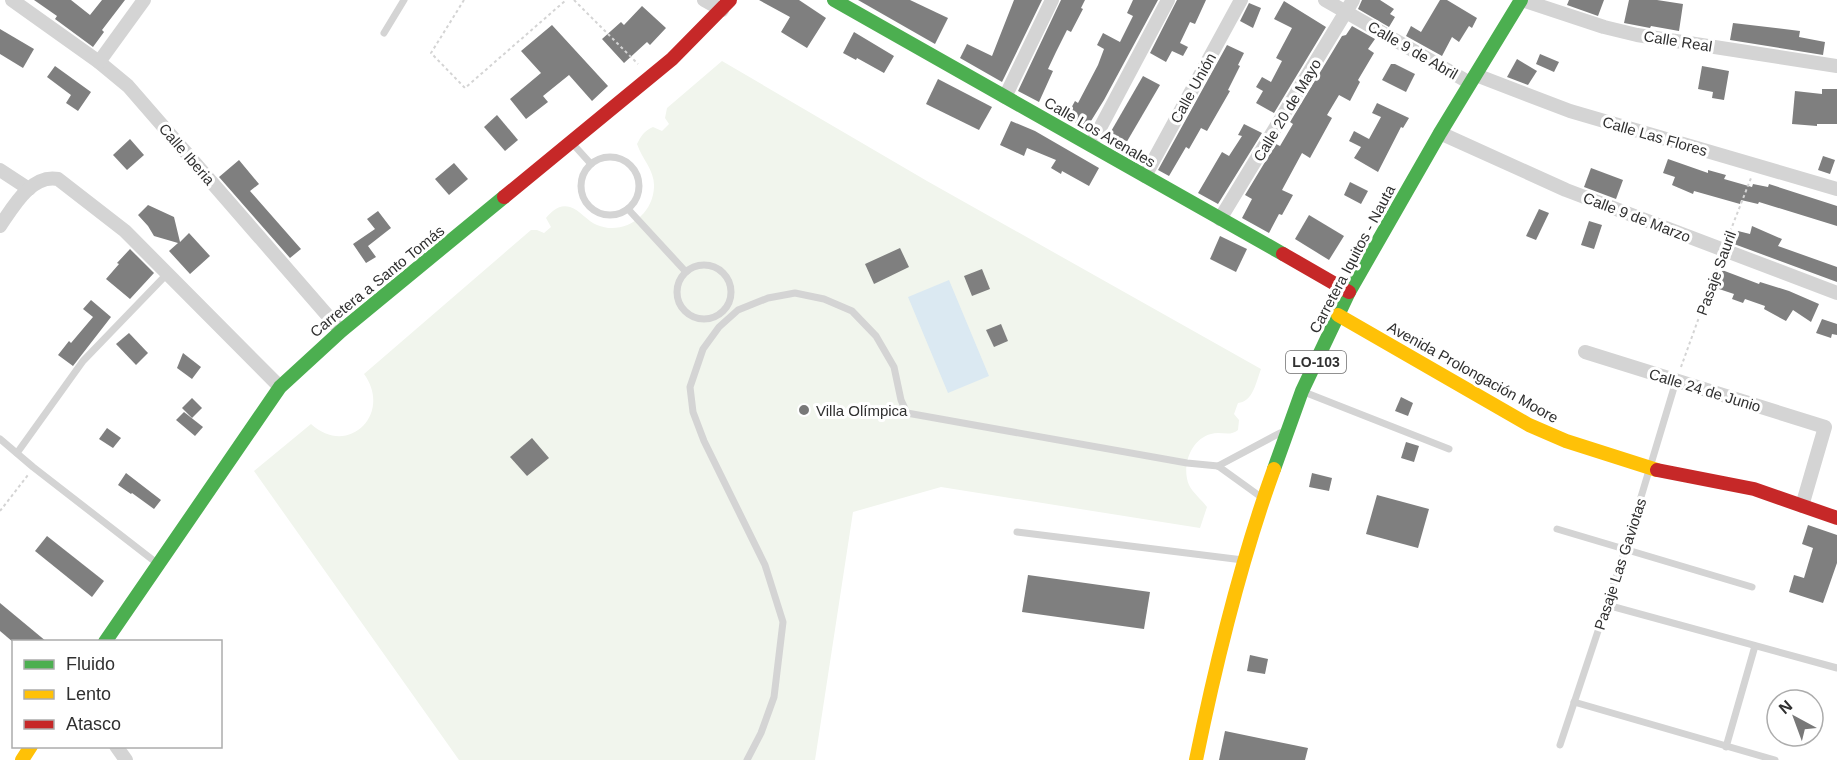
<svg xmlns="http://www.w3.org/2000/svg" width="1837" height="760" font-family="Helvetica,sans-serif">
  <rect width="100%" height="100%" fill="#fff"/>
  <path fill="#f1f5ed" d="M722,61L927,181L1261,369C1256,382 1253,402 1238,403L1234,414L1239,420L1238,430C1230,437 1221,431 1211,434C1191,439 1181,466 1189,485C1193,493 1201,499 1207,507L1200,528L941,487L853,512L815,760H459L254,471L311,424C348,458 393,414 364,374L531,230H537L544,233L551,227L546,218C552,211 559,204 570,207C580,210 587,221 597,225C623,236 653,216 654,187C655,171 642,159 637,144C641,136 644,131 653,127L662,131L669,124L665,118L667,108Z"/>
  <polygon fill="#dbe9f2" points="949,280 989,376 948,393 908,297"/>
  <g fill="#7f7f7f">
    <polygon points="34,0 71,0 90,15 102,0 125,0 102,30 104,32 93,47 55,19 57,16"/>
    <polygon points="759,0 799,0 826,18 807,48 781,32 790,17"/>
    <polygon points="858,0 910,0 948,18 935,44"/>
    <polygon points="1014,0 1042,0 1002,82 960,58 967,44 992,56"/>
    <polygon points="1061,0 1085,0 1081,8 1083,9 1071,32 1067,30 1056,52 1048,69 1053,71 1039,102 1018,91"/>
    <polygon points="1133,0 1158,0 1104,100 1086,129 1063,116 1066,110 1069,112 1075,101 1078,103 1098,65 1104,49 1097,45 1103,33 1120,42 1133,16 1127,13"/>
    <polygon points="1177,0 1206,0 1195,24 1190,22 1180,43 1188,47 1183,56 1172,51 1166,62 1150,53"/>
    <polygon points="1362,0 1380,0 1394,9 1390,14 1395,17 1389,27 1358,9"/>
    <polygon points="1440,0 1447,0 1477,18 1472,28 1469,26 1459,42 1452,37 1442,56 1406,36 1411,26 1421,32"/>
    <polygon points="1569,0 1604,0 1598,16 1567,5"/>
    <polygon points="1629,0 1657,0 1683,4 1679,31 1651,26 1650,28 1624,23"/>
    <polygon points="1284,1 1326,27 1274,113 1256,103 1263,91 1256,87 1262,77 1271,82 1282,61 1276,58 1292,28 1274,19"/>
    <polygon points="1249,3 1261,8 1253,28 1240,21"/>
    <polygon points="642,6 666,28 650,45 647,42 624,63 602,39 621,22 624,25"/>
    <polygon points="1733,23 1800,31 1799,37 1825,42 1823,55 1730,40"/>
    <polygon points="552,25 608,86 592,101 569,75 543,96 548,102 526,119 510,99 541,73 521,51"/>
    <polygon points="1352,26 1375,39 1368,49 1374,53 1358,80 1360,82 1350,101 1339,95 1327,115 1332,118 1310,158 1302,153 1282,190 1293,195 1282,215 1279,214 1269,233 1242,218 1252,199 1245,195 1276,144 1280,146 1293,124 1290,122 1342,36 1346,35"/>
    <polygon points="0,29 34,49 23,68 0,54"/>
    <polygon points="854,32 894,56 884,73 857,58 856,60 843,53"/>
    <polygon points="1227,45 1244,53 1238,65 1240,66 1228,90 1230,91 1207,131 1201,128 1189,149 1186,147 1169,176 1158,170"/>
    <polygon points="1540,54 1559,62 1554,72 1536,64"/>
    <polygon points="1517,59 1537,71 1528,85 1507,77"/>
    <polygon points="1391,64 1395,64 1415,74 1406,92 1382,80"/>
    <polygon points="55,66 91,92 78,111 66,103 71,95 47,77"/>
    <polygon points="1702,66 1729,71 1724,100 1712,98 1713,92 1698,89"/>
    <polygon points="1143,76 1160,85 1122,150 1106,140"/>
    <polygon points="938,79 992,107 979,130 926,104"/>
    <polygon points="1822,89 1837,89 1837,124 1817,124 1817,126 1792,124 1795,91 1822,94"/>
    <polygon points="1377,103 1409,118 1403,128 1401,127 1378,172 1354,158 1361,147 1349,141 1354,131 1369,139 1381,117 1372,113"/>
    <polygon points="497,115 518,140 505,151 484,127"/>
    <polygon points="1011,121 1035,131 1099,168 1089,186 1062,171 1061,174 1051,168 1056,160 1027,148 1024,156 1000,145"/>
    <polygon points="1244,124 1262,133 1218,204 1198,193 1222,152 1229,156 1242,136 1238,135"/>
    <polygon points="130,139 144,155 127,170 113,155"/>
    <polygon points="1823,156 1835,160 1830,174 1818,170"/>
    <polygon points="1668,159 1708,173 1708,170 1726,175 1724,179 1752,187 1753,184 1768,187 1769,184 1837,206 1837,226 1759,202 1758,204 1741,200 1740,204 1694,191 1693,194 1672,185 1675,177 1663,173"/>
    <polygon points="239,160 259,184 250,191 301,249 290,258 219,177"/>
    <polygon points="454,163 468,179 449,195 435,179"/>
    <polygon points="1591,168 1623,180 1616,199 1584,187"/>
    <polygon points="1350,182 1368,191 1361,204 1344,195"/>
    <polygon points="148,205 174,217 180,242 189,233 210,256 190,274 169,251 178,243 154,236 148,226 138,215"/>
    <polygon points="1539,209 1549,213 1536,240 1526,236"/>
    <polygon points="378,211 391,228 368,246 376,257 366,263 353,244 375,229 367,219"/>
    <polygon points="1309,215 1344,236 1329,260 1295,239"/>
    <polygon points="1589,221 1602,225 1594,249 1581,245"/>
    <polygon points="1752,226 1782,239 1778,246 1837,267 1837,282 1734,244 1738,231 1750,234"/>
    <polygon points="1220,236 1247,249 1236,272 1210,259"/>
    <polygon points="900,248 909,267 874,284 865,264"/>
    <polygon points="130,249 154,273 130,299 106,279 119,264 117,263"/>
    <polygon points="982,269 990,289 972,296 964,276"/>
    <polygon points="1722,270 1759,284 1760,282 1789,291 1819,304 1811,322 1793,310 1786,321 1764,309 1765,306 1745,299 1743,303 1732,299 1734,294 1716,288"/>
    <polygon points="91,300 111,317 73,366 58,355 69,341 71,343 93,317 83,309"/>
    <polygon points="1822,319 1837,324 1837,335 1832,334 1831,338 1816,333"/>
    <polygon points="1001,324 1008,341 994,347 986,330"/>
    <polygon points="129,333 148,353 136,365 116,344"/>
    <polygon points="183,353 201,367 192,379 177,368"/>
    <polygon points="1401,397 1413,403 1408,416 1395,411"/>
    <polygon points="192,398 202,408 192,418 182,408"/>
    <polygon points="184,412 203,427 195,436 176,420"/>
    <polygon points="107,428 121,438 113,448 99,439"/>
    <polygon points="532,438 549,458 527,476 510,457"/>
    <polygon points="1406,442 1419,446 1414,462 1401,458"/>
    <polygon points="126,473 161,500 154,509 132,493 131,494 118,485"/>
    <polygon points="1312,473 1332,478 1329,491 1309,487"/>
    <polygon points="1377,495 1429,509 1418,548 1366,534"/>
    <polygon points="1808,525 1837,535 1837,563 1823,603 1789,592 1794,575 1804,578 1813,548 1802,544"/>
    <polygon points="47,536 104,581 92,597 35,551"/>
    <polygon points="1028,575 1150,592 1144,629 1022,612"/>
    <polygon points="0,603 47,642 13,642 0,631"/>
    <polygon points="1250,655 1268,659 1265,674 1247,671"/>
    <polygon points="1225,731 1308,748 1305,760 1219,760"/>
  </g>
  <g fill="none" stroke-linecap="round" stroke-linejoin="round">
    <g stroke="#d4d4d4" stroke-width="2" stroke-dasharray="3 3" stroke-linecap="butt">
      <polyline points="464,0 431,53 465,88 566,0"/>
      <polyline points="574,0 638,64"/>
      <polyline points="1728,237 1751,178"/>
      <polyline points="1681,367 1719,262"/>
      <polyline points="0,511 28,475"/>
    </g>
    <g stroke="#d4d4d4" stroke-width="7">
      <polyline points="384,33 404,0"/>
      <polyline points="572,143 591,164"/>
      <circle cx="610" cy="186" r="29"/>
      <polyline points="628,209 686,272"/>
      <circle cx="704" cy="292" r="27"/>
      <polyline points="1304,392 1449,449"/>
      <polyline points="0,439 33,467 158,564"/>
      <polyline points="17,453 83,361 167,274"/>
      <polyline points="1218,466 1280,433"/>
      <polyline points="1557,529 1752,587"/>
      <polyline points="1017,532 1243,560"/>
      <polyline points="1607,605 1837,668"/>
      <polyline points="1574,702 1775,760"/>
      <polyline points="1560,745 1625,550 1676,381"/>
      <polyline points="1726,747 1755,646"/>
      <polyline points="747,760 761,733 774,697 783,622 765,565 704,441 693,412 690,387 703,349 719,327 738,310 768,298 795,293 824,299 852,311 876,336 894,367 901,400 907,413 1187,463 1218,466 1261,497"/>
    </g>
    <g stroke="#d4d4d4" stroke-width="14">
      <polyline points="12,0 99,62 128,86 341,331"/>
      <polyline points="704,0 722,10"/>
      <polyline points="1325,0 1470,83"/>
      <polyline points="1522,0 1604,27 1637,35 1837,66"/>
      <polyline points="99,62 144,0"/>
      <polyline points="1476,75 1570,111 1837,189"/>
      <polyline points="1005,97 1052,0"/>
      <polyline points="1440,133 1566,190 1837,293"/>
      <polyline points="1091,145 1168,0"/>
      <polyline points="0,170 29,189"/>
      <polyline points="1145,176 1241,0"/>
      <polyline points="1220,219 1353,0"/>
      <path d="M0,226C13,207 31,174 58,179L125,231L280,387"/>
      <polyline points="1585,352 1825,427 1802,506"/>
      <polyline points="116,746 126,760"/>
    </g>
    <g stroke="#4caf50" stroke-width="14">
      <polyline points="834,0 1283,254"/>
      <polyline points="1274,469 1302,391 1349,292 1440,133 1521,0"/>
      <polyline points="105,642 280,387 341,331 504,197"/>
    </g>
    <g stroke="#ffc107" stroke-width="14">
      <polyline points="1338,315 1529,425 1566,441 1657,470"/>
      <polyline points="22,760 31,746"/>
      <path d="M1196,760C1216,662 1240,563 1274,469"/>
    </g>
    <g stroke="#c62828" stroke-width="14">
      <polyline points="504,197 672,59 730,0"/>
      <polyline points="1283,254 1349,292"/>
      <polyline points="1657,470 1754,489 1837,518"/>
    </g>
  </g>
  <circle fill="#787878" stroke="#fff" stroke-width="2" cx="804" cy="410" r="6"/>
  <g text-anchor="middle" dominant-baseline="central" stroke-width="6" stroke-linejoin="round" paint-order="stroke">
    <rect fill="#fff" stroke="#6e6e6e" stroke-width="1.5" x="1286" y="351" width="60" height="22" rx="4.5"/>
    <g font-size="14" font-weight="bold" fill="#303030">
      <text x="1316" y="362">LO-103</text>
    </g>
    <g font-size="15" fill="#303030" stroke="#fff">
      <text transform="translate(1678 41) rotate(9)">Calle Real</text>
      <text transform="translate(1413 50) rotate(30)">Calle 9 de Abril</text>
      <text transform="translate(1193 88) rotate(-61)">Calle Unión</text>
      <text transform="translate(1287 110) rotate(-59)">Calle 20 de Mayo</text>
      <text transform="translate(1100 132) rotate(30)">Calle Los Arenales</text>
      <text transform="translate(1655 136) rotate(16)">Calle Las Flores</text>
      <text transform="translate(187 154) rotate(49)">Calle Iberia</text>
      <text transform="translate(1637 217) rotate(21)">Calle 9 de Marzo</text>
      <text transform="translate(1352 259) rotate(-62)">Carretera Iquitos - Nauta</text>
      <text transform="translate(1716 273) rotate(-70)">Pasaje Sauril</text>
      <text transform="translate(377 281) rotate(-39)">Carretera a Santo Tomás</text>
      <text transform="translate(1473 372) rotate(29)">Avenida Prolongación Moore</text>
      <text transform="translate(1705 390) rotate(17)">Calle 24 de Junio</text>
      <text transform="translate(1620 564) rotate(-72)">Pasaje Las Gaviotas</text>
    </g>
    <g font-size="15" fill="#303030" stroke="#fff" text-anchor="start">
      <text x="816" y="410">Villa Olímpica</text>
    </g>
  </g>
  <rect x="12" y="640" width="210" height="108" fill="#ffffff" stroke="#acacac" stroke-width="1.5"/>
  <rect x="24" y="660" width="30" height="9" fill="#4caf50" stroke="#acacac" stroke-width="1.5"/>
  <text x="66" y="670" font-size="18" fill="#303030">Fluido</text>
  <rect x="24" y="690" width="30" height="9" fill="#ffc107" stroke="#acacac" stroke-width="1.5"/>
  <text x="66" y="700" font-size="18" fill="#303030">Lento</text>
  <rect x="24" y="720" width="30" height="9" fill="#c62828" stroke="#acacac" stroke-width="1.5"/>
  <text x="66" y="730" font-size="18" fill="#303030">Atasco</text>
  <g transform="translate(1795 718) rotate(319)"><circle r="28" fill="#ffffff" stroke="#acacac" stroke-width="1.5"/>
  <path d="M0-4.5L10 22L0 15L-10 22Z" fill="#787878"/>
  <text y="-9" font-size="16" font-weight="bold" text-anchor="middle" fill="#303030">N</text>
  </g>
</svg>
